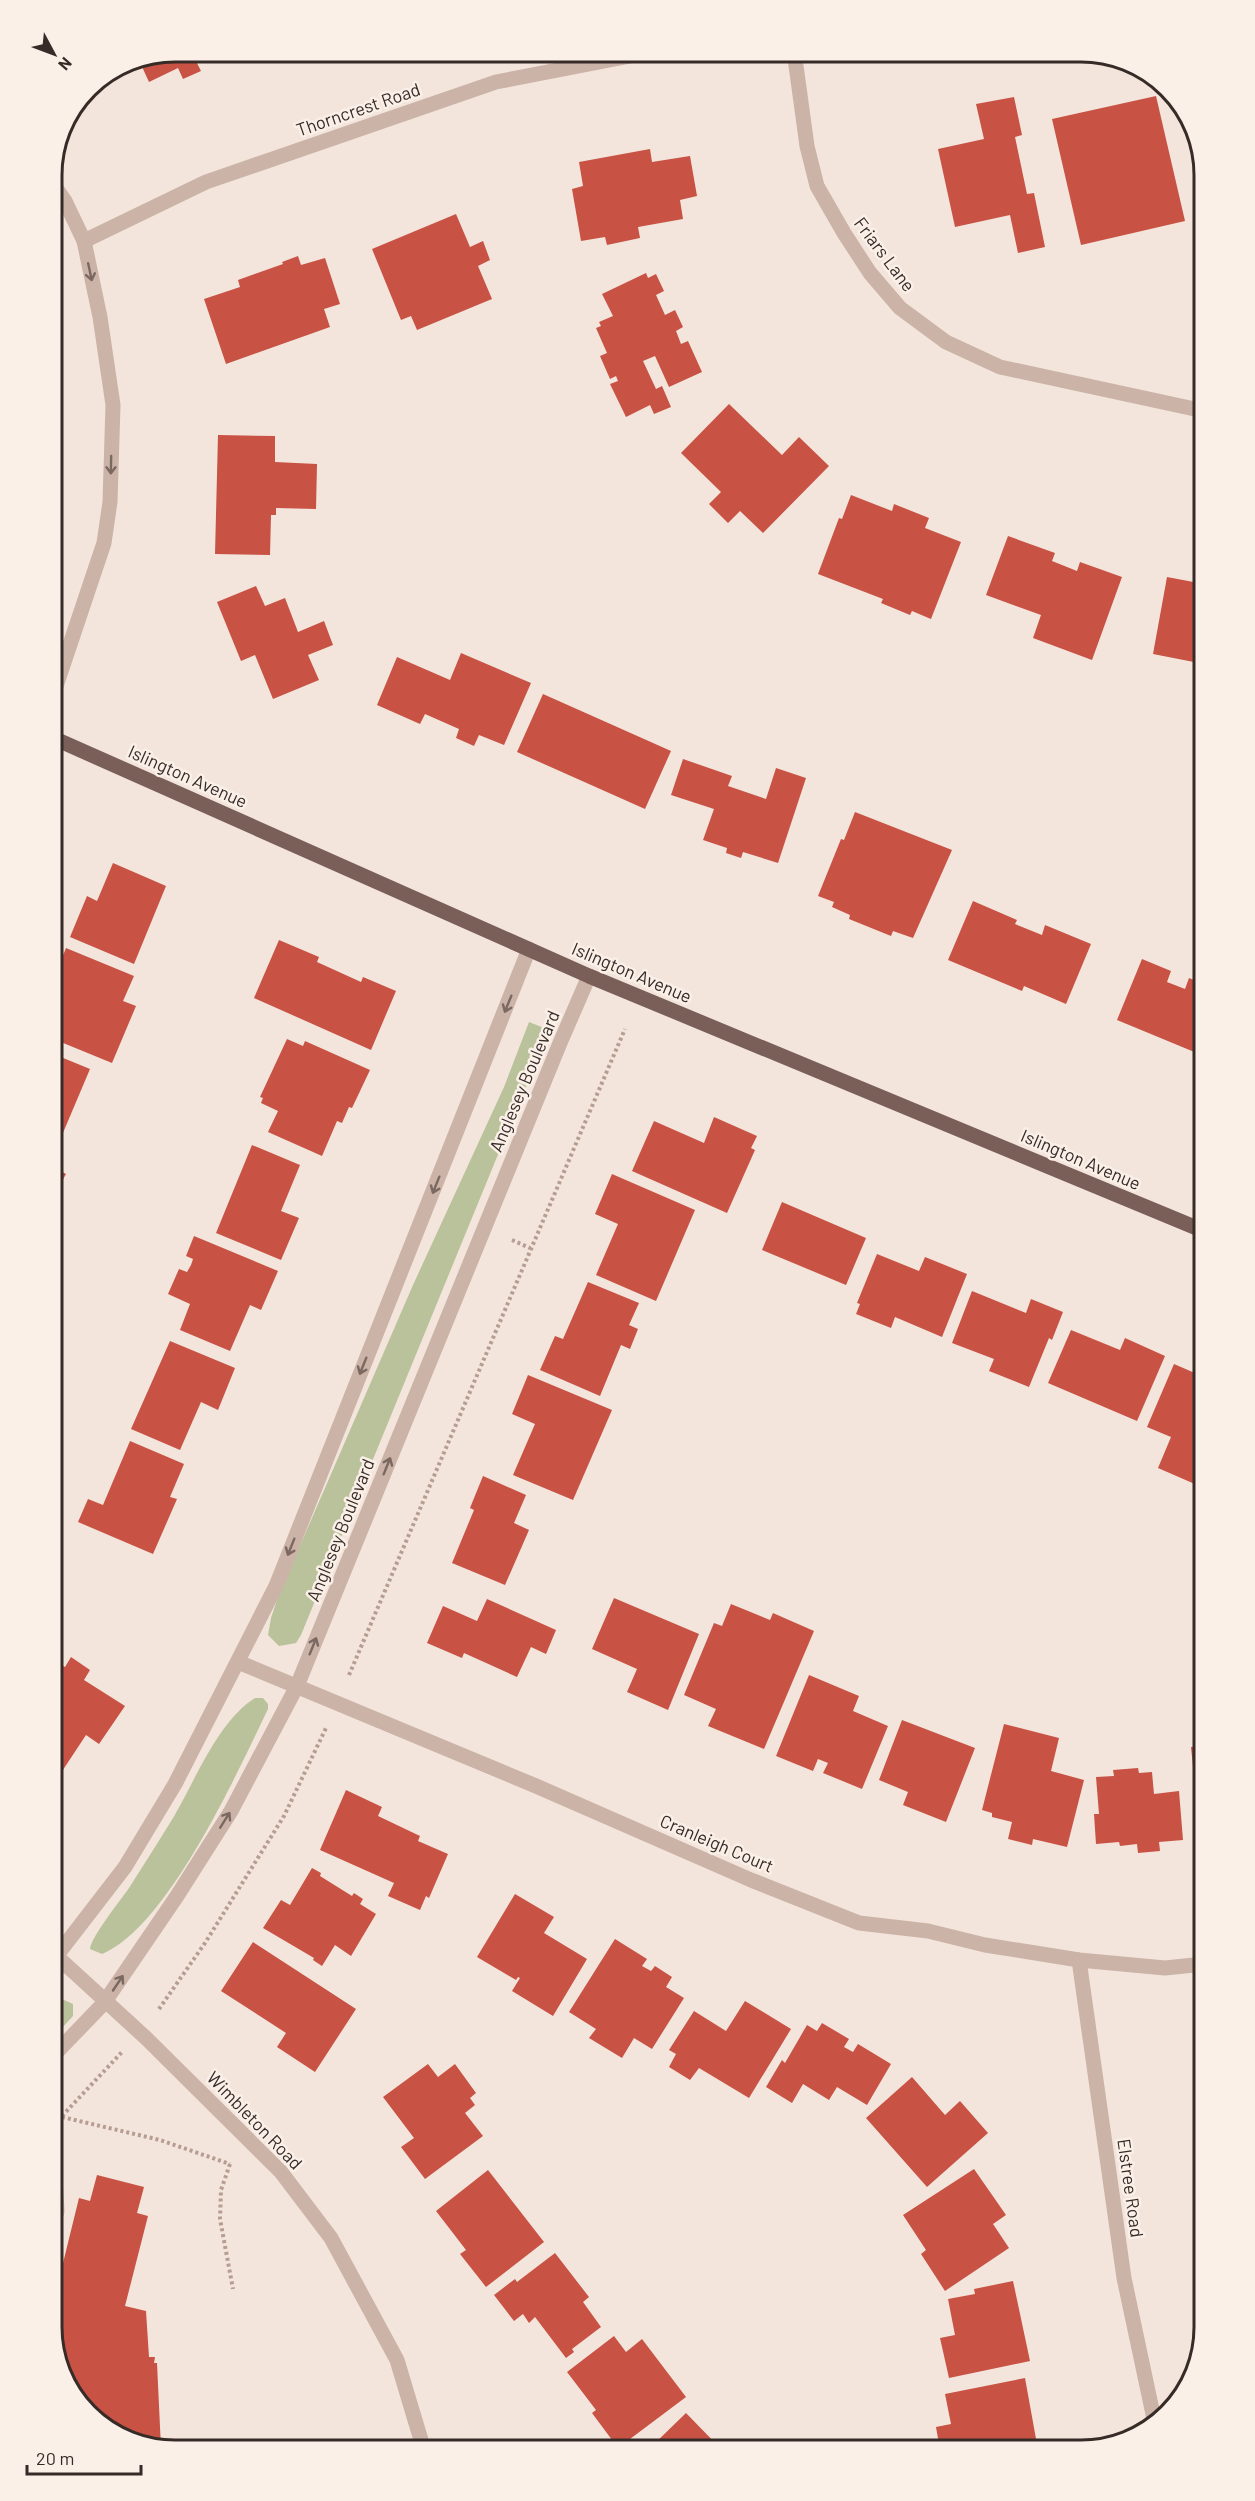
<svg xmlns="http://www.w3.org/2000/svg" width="1255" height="2501" font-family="Barlow,sans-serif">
  <rect width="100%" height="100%" fill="#f3e5dc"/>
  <g fill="#bac29b">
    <polygon points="529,1022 549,1030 301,1635 296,1643 279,1646 268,1635 271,1618 279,1594 413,1285 504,1087"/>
    <path d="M255,1698H263L268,1704V1709C237,1773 168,1927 102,1954L90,1949C91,1937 120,1901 129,1888C144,1864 159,1841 173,1818C195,1781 218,1721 255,1698Z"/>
    <polygon points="62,1999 73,2004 73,2016 51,2040 51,2005"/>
  </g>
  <g fill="#c85244">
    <polygon points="175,51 210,51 195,59 201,71 183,79 178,68 149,82 138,58"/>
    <polygon points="1156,96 1185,221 1081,245 1052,119"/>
    <polygon points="1014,97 1022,135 1015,137 1027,194 1034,193 1045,247 1018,253 1010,215 955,227 938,149 984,139 976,104"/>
    <polygon points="1183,112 1195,128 1204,175 1204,188"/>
    <polygon points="650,149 652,162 690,156 697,196 680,200 683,219 638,227 640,238 607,245 605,237 581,241 572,189 583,186 579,162"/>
    <polygon points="456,214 470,247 483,241 490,260 478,266 492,299 417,330 411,316 401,320 372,249"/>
    <polygon points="298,256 301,265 325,258 340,304 324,309 330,327 226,364 204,299 240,287 238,280 283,264 282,262"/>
    <polygon points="646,273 648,278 656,274 664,291 656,295 665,315 675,310 683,327 676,331 681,344 688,341 702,372 669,387 655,356 643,361 656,389 662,386 671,407 654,414 650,405 626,417 610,384 618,381 616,376 610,379 600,356 607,353 596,328 601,326 599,322 613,316 602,294"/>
    <polygon points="729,404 782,455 799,437 829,466 763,533 740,511 728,523 709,504 721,492 681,453"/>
    <polygon points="218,435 275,436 275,462 317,464 316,509 276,508 276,515 271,515 270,555 215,554"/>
    <polygon points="851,495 892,511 894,504 929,518 925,528 961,542 931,619 912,611 910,615 881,603 883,599 818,574 839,518 842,519"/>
    <polygon points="1008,536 1055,553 1052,561 1077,571 1080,562 1122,577 1092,660 1033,638 1041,615 986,595"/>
    <polygon points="1167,577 1204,584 1204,664 1153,654"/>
    <polygon points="256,586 265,606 285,598 298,632 324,621 333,645 308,655 319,680 273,699 255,655 241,661 217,602"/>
    <polygon points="461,653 531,683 504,745 479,735 474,746 456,738 459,729 425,714 420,724 377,705 397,657 450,680"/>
    <polygon points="543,694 671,751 645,809 517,752"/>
    <polygon points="683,759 732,776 728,786 766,799 776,768 806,778 778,863 743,852 741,858 726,853 727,848 703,840 714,809 671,795"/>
    <polygon points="855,812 952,850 913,938 893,931 891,936 849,919 850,915 832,907 834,902 818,896 841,839 844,840"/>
    <polygon points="113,863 166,886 134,964 70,937 87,896 97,901"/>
    <polygon points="973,901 1017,920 1015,924 1042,935 1045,925 1091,944 1066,1004 1024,986 1022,991 948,960"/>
    <polygon points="279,940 319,957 317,962 361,982 363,977 396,991 371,1050 254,998"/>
    <polygon points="66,948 134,976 123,1001 136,1006 112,1063 51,1038 51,1026 63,998 51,993 51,985"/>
    <polygon points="1142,959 1171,971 1167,982 1185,989 1189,978 1204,984 1204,1056 1117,1020"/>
    <polygon points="287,1039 303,1046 305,1041 370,1070 352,1108 349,1107 342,1123 337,1121 322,1156 268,1132 278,1111 261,1103 263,1098 260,1097"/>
    <polygon points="51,1053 90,1069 57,1147 51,1144"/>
    <polygon points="714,1117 757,1136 751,1148 755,1150 727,1213 632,1171 654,1121 704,1143"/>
    <polygon points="252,1145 300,1165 281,1211 299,1218 281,1260 216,1233"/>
    <polygon points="51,1166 66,1174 51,1201"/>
    <polygon points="612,1174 695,1210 656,1301 596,1275 618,1224 595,1214"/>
    <polygon points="782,1202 866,1238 846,1285 762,1250"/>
    <polygon points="194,1236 278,1271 261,1310 250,1305 230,1351 180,1330 190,1304 168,1294 179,1269 187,1272 191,1265 193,1259 186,1256"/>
    <polygon points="877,1254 919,1271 925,1257 967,1274 942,1337 895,1317 891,1328 856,1314 860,1304 857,1303"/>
    <polygon points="588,1282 639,1303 629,1325 638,1329 630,1349 621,1345 600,1396 540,1370 555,1336 563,1339"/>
    <polygon points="972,1291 1026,1313 1031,1299 1063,1312 1052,1340 1049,1338 1029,1387 989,1371 994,1359 952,1343"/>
    <polygon points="1071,1330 1120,1350 1125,1338 1165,1356 1137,1421 1048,1383"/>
    <polygon points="170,1341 235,1368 218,1410 201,1402 180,1450 131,1429"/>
    <polygon points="1174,1364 1204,1377 1204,1488 1158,1468 1171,1437 1147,1427"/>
    <polygon points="528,1375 612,1410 573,1500 513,1475 535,1424 512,1414"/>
    <polygon points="130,1441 184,1464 170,1497 177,1499 153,1554 78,1522 88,1499 103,1505"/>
    <polygon points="483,1476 526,1495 514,1523 529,1530 505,1585 452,1563 474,1510 470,1508"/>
    <polygon points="614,1598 699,1634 668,1710 627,1692 637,1669 592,1649"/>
    <polygon points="487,1599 556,1630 546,1654 531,1647 517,1677 464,1653 462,1658 427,1643 443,1606 477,1621"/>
    <polygon points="731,1604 770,1620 773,1613 814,1631 764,1749 708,1726 716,1709 684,1695 714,1623 722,1626"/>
    <polygon points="71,1657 90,1670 84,1680 125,1706 99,1744 86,1735 51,1788 51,1680 61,1665 65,1667"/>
    <polygon points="809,1675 859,1696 853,1711 888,1726 862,1789 823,1773 828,1763 818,1759 813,1771 776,1756"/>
    <polygon points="902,1720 975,1748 946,1822 903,1805 908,1792 879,1780"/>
    <polygon points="1004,1724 1059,1738 1051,1771 1084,1780 1067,1847 1033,1839 1032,1845 1008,1839 1012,1822 992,1817 992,1813 982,1810"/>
    <polygon points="1204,1746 1204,1826 1199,1826 1191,1747"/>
    <polygon points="1138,1768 1139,1773 1152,1772 1154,1794 1179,1791 1183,1840 1159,1842 1160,1851 1138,1853 1137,1844 1120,1846 1119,1842 1096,1844 1094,1814 1099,1814 1096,1777 1114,1776 1113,1770"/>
    <polygon points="346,1790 382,1807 378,1816 420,1836 418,1841 448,1854 429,1898 426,1896 420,1910 388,1896 394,1883 320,1850"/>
    <polygon points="312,1868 321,1873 320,1876 352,1896 354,1893 363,1899 360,1904 376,1914 351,1956 335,1945 322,1966 313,1960 314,1958 263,1928 281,1900 290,1905"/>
    <polygon points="515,1894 554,1917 544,1933 587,1959 553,2016 512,1991 520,1978 518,1977 516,1980 477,1957"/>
    <polygon points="615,1939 647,1959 642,1966 651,1971 655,1966 672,1977 666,1987 684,1998 652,2049 634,2038 622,2058 589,2038 596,2029 569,2012"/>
    <polygon points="253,1942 356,2009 315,2072 277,2047 286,2033 221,1991"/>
    <polygon points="745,2001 791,2029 749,2098 699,2068 690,2080 669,2067 676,2054 669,2050 694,2011 726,2031"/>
    <polygon points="822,2023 849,2039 844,2047 853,2052 858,2044 891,2064 867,2105 837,2087 829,2100 803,2084 792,2103 766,2087 782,2060 785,2063 807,2025 817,2031"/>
    <polygon points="428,2064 438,2077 455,2064 476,2093 470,2098 475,2105 465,2113 483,2136 425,2179 401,2147 414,2138 383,2097"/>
    <polygon points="912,2077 945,2115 960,2101 988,2133 927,2187 866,2118"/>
    <polygon points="974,2169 1006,2215 993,2224 1009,2248 945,2291 921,2254 926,2250 903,2215"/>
    <polygon points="488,2170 544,2242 486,2287 460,2254 466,2250 436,2211"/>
    <polygon points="97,2175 144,2187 137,2213 148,2216 125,2306 146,2311 149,2357 155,2357 154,2363 157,2363 161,2448 100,2425 60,2373 51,2326 51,2312 79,2198 90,2201"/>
    <polygon points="555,2253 589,2297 583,2302 601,2327 572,2349 574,2352 566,2358 535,2317 529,2323 523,2314 514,2321 494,2295 515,2279 517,2282"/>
    <polygon points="1013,2281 1030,2361 949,2378 940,2338 955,2335 948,2299 975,2294 974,2289"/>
    <polygon points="614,2336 626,2352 642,2339 686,2397 618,2448 592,2413 596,2410 567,2372"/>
    <polygon points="1025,2378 1038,2450 940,2450 936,2427 951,2424 945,2394"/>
    <polygon points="686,2413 722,2450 640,2450 647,2443 651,2447"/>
  </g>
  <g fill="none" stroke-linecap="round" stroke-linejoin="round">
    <g stroke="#b79d91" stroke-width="4" stroke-dasharray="3 3" stroke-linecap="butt">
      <polyline points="51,264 62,261"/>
      <polyline points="512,1240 530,1248"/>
      <polyline points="349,1675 625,1029"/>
      <polyline points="159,2009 205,1943 284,1816 326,1728"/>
      <polyline points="62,2116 122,2052"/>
      <polyline points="62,2117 160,2140 230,2164"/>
      <polyline points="230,2164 221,2190 220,2219 233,2289"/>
    </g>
    <g stroke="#cbb3a7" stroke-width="15">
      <polyline points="794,51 807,146 817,186 844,233 870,273 900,308 946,342 1000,367 1204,411"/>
      <polyline points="84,241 206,182 496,82 656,51"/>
      <polyline points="51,701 104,543 110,502 113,405 100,317 84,241 65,201 51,181"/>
      <polyline points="238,1662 536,1786 751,1880 859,1923 928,1931 985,1945 1079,1960 1165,1968 1204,1964"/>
      <polyline points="52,1952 146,2038 281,2172 331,2238 397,2360 424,2450"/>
      <polyline points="1079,1960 1124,2278 1154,2419"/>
      <polyline points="51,1963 125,1867 175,1784 276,1586 529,949"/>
      <polyline points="51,2058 104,2003 177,1896 231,1811 297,1686 560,1043 589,976"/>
      <polyline points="51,2234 57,2211 53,2149 51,2144"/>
    </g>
    <polyline stroke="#7a5f59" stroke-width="15" points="51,737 589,976 1204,1231"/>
  </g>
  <defs><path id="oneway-shaft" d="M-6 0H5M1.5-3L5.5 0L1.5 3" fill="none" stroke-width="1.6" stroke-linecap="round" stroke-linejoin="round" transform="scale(1.5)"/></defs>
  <g stroke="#7a6861">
    <use href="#oneway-shaft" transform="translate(90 272) rotate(78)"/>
    <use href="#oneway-shaft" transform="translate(111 465) rotate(91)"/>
    <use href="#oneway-shaft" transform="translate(508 1004) rotate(112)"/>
    <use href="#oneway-shaft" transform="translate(436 1185) rotate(112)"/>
    <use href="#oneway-shaft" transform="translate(363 1366) rotate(112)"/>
    <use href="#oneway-shaft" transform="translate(387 1466) rotate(-68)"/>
    <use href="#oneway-shaft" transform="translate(291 1547) rotate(112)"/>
    <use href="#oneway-shaft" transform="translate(313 1646) rotate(-68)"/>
    <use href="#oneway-shaft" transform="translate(225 1820) rotate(-58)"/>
    <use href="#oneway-shaft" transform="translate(118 1983) rotate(-56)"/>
  </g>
  <g text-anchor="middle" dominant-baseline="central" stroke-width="5" stroke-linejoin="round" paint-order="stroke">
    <g font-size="18" fill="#372b28" stroke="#faf0e8">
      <text transform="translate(358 109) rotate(-19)">Thorncrest Road</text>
      <text transform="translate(885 254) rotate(53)">Friars Lane</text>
      <text transform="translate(188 776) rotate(24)">Islington Avenue</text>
      <text transform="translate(632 972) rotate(23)">Islington Avenue</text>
      <text transform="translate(524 1081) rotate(-67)">Anglesey Boulevard</text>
      <text transform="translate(1081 1159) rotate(23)">Islington Avenue</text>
      <text transform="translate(340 1530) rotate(-68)">Anglesey Boulevard</text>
      <text transform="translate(717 1843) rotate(23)">Cranleigh Court</text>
      <text transform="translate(255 2120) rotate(46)">Wimbleton Road</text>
      <text transform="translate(1131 2188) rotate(82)">Elstree Road</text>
    </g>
  </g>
  <path d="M0 0H1255V2501H0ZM175 62H1081A113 113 0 0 1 1194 175V2327A113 113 0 0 1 1081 2440H175A113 113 0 0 1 62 2327V175A113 113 0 0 1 175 62Z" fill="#faf0e8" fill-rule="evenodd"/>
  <path fill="none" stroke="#372b28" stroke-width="3" d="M175 62H1081A113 113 0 0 1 1194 175V2327A113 113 0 0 1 1081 2440H175A113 113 0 0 1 62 2327V175A113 113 0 0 1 175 62Z"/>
  <g transform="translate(54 54) rotate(131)" stroke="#faf0e8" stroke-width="4.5" paint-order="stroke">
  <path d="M0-4.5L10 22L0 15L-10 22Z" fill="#372b28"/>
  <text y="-9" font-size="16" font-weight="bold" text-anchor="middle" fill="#372b28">N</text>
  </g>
  <path d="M27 2465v9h114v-9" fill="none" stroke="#372b28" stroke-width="3"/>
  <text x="36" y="2465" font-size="18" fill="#372b28" stroke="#faf0e8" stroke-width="4.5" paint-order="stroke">20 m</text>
</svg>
